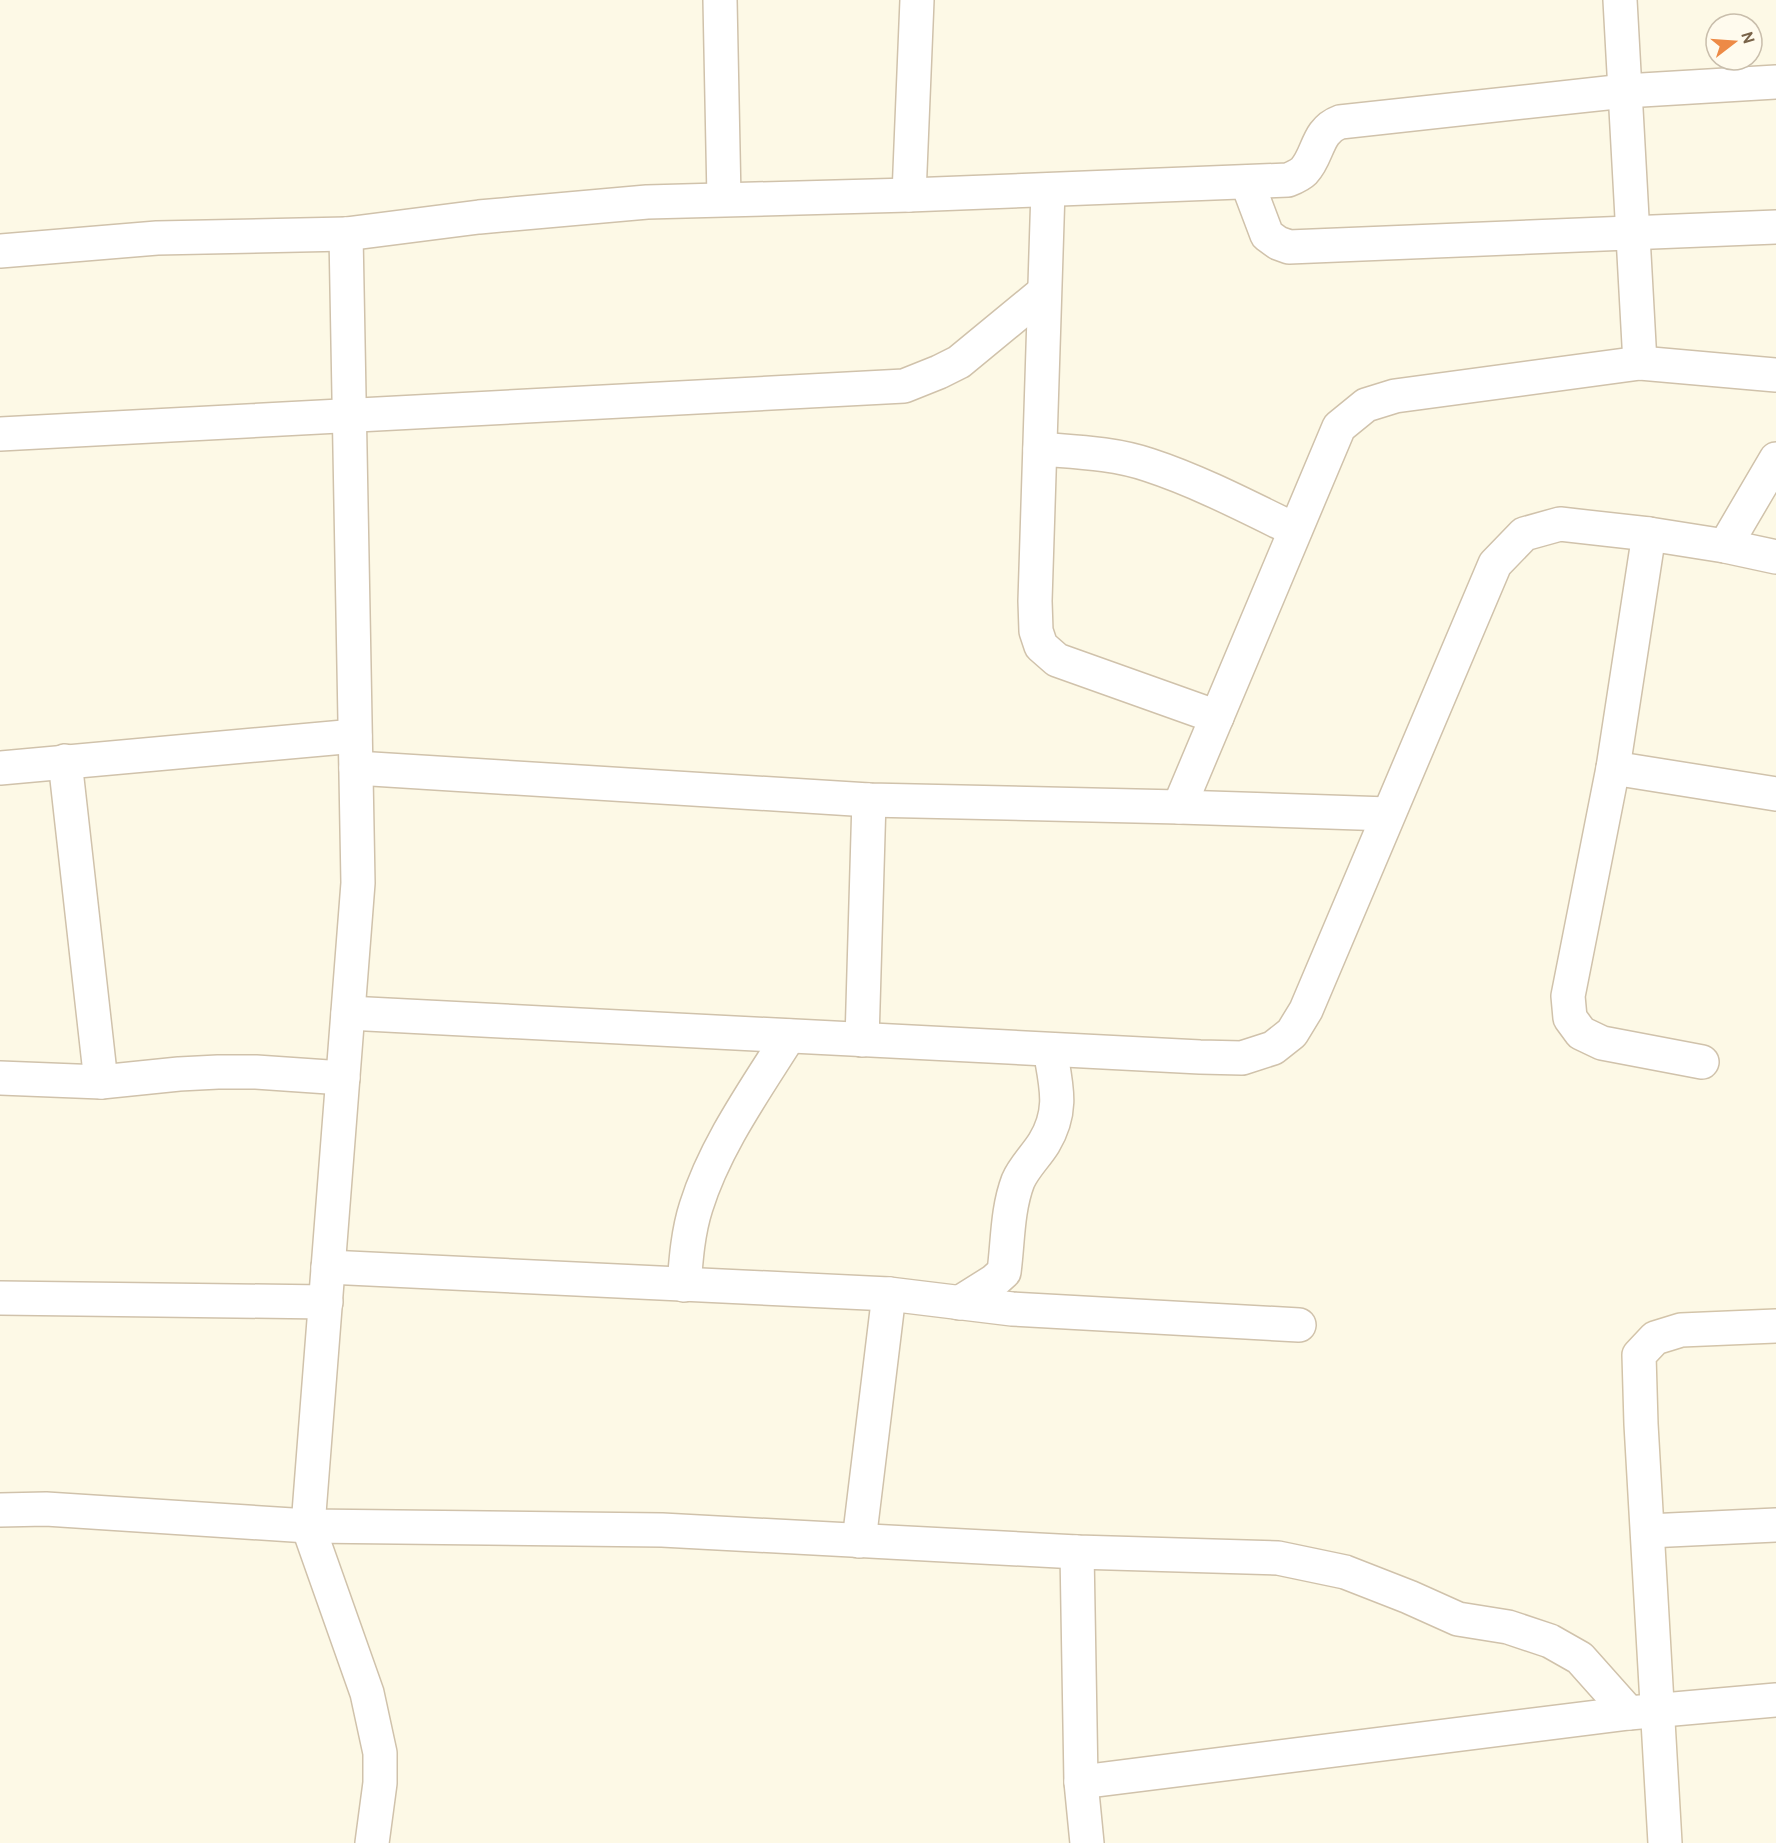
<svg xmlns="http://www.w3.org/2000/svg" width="1776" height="1843" font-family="Overpass,sans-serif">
  <rect width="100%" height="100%" fill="#fdf9e6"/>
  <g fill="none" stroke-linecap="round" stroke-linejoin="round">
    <g stroke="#d0c2ab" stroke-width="36">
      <g id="street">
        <polyline points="720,0 724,199"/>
        <polyline points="1620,0 1640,363"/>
        <polyline points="1247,182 1267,235 1278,243 1289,247 1776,227"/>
        <polyline points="1048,190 1035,601 1036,631 1041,646 1057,660 1217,717"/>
        <polyline points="909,195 917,0"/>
        <polyline points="346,234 358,883 308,1526 367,1693 380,1753 380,1783 372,1843"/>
        <path d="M0,251L157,238L346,234L479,217L647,202L909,195L1288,180C1293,178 1300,175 1304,171C1319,155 1316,131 1340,122L1625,91L1776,82"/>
        <polyline points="0,434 904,386 939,372 959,362 1044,292"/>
        <path d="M1040,449C1076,452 1114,453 1149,465C1198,481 1248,507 1295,530"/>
        <polyline points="1649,534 1613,768 1568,996 1570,1018 1581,1033 1602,1043 1702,1062"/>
        <polyline points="1725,546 1776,459"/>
        <polyline points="65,761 101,1082"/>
        <polyline points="0,768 355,736"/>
        <polyline points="356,768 869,800 1179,807 1388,814"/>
        <polyline points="1613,768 1776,794"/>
        <polyline points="1179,807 1339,427 1366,405 1395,396 1640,363 1776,375"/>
        <polyline points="348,1013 1200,1057 1242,1058 1273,1048 1292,1033 1306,1010 1495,564 1524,534 1560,524 1649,534 1725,546 1776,557"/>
        <polyline points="862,1040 869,800"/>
        <polyline points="0,1078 101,1082 179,1074 218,1072 256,1072 343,1078"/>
        <polyline points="328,1267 889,1294 1012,1309 1299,1325"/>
        <path d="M684,1285C686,1259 688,1232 696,1207C715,1146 755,1090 789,1036"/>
        <polyline points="0,1298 326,1302"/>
        <path d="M959,1303L994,1281L1004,1272C1008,1242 1007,1210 1018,1181C1024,1167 1036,1156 1044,1143C1064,1110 1056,1085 1050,1050"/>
        <polyline points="0,1510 46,1509 308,1526 662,1530 1077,1552 1278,1558 1345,1572 1409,1597 1458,1619 1508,1627 1550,1641 1580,1658 1629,1713"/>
        <polyline points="1648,1531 1776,1525"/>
        <polyline points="859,1541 889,1294"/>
        <polyline points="1077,1552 1081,1782 1087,1843"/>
        <polyline points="1081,1782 1629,1713 1776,1700"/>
      </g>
    </g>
    <g stroke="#d3c4a9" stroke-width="36">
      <polyline id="secondary" points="1665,1843 1641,1424 1639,1355 1655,1338 1681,1330 1776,1326"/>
    </g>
    <use href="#street" stroke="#fff" stroke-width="33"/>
    <use href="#secondary" stroke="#fff" stroke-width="33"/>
  </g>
  <g transform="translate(1734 42) rotate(73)"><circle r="28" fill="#fffbee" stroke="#c9beac" stroke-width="1.5"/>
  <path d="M0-4.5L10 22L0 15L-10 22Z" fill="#ed8a46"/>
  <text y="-9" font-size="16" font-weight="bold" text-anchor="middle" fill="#796349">N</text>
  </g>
</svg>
